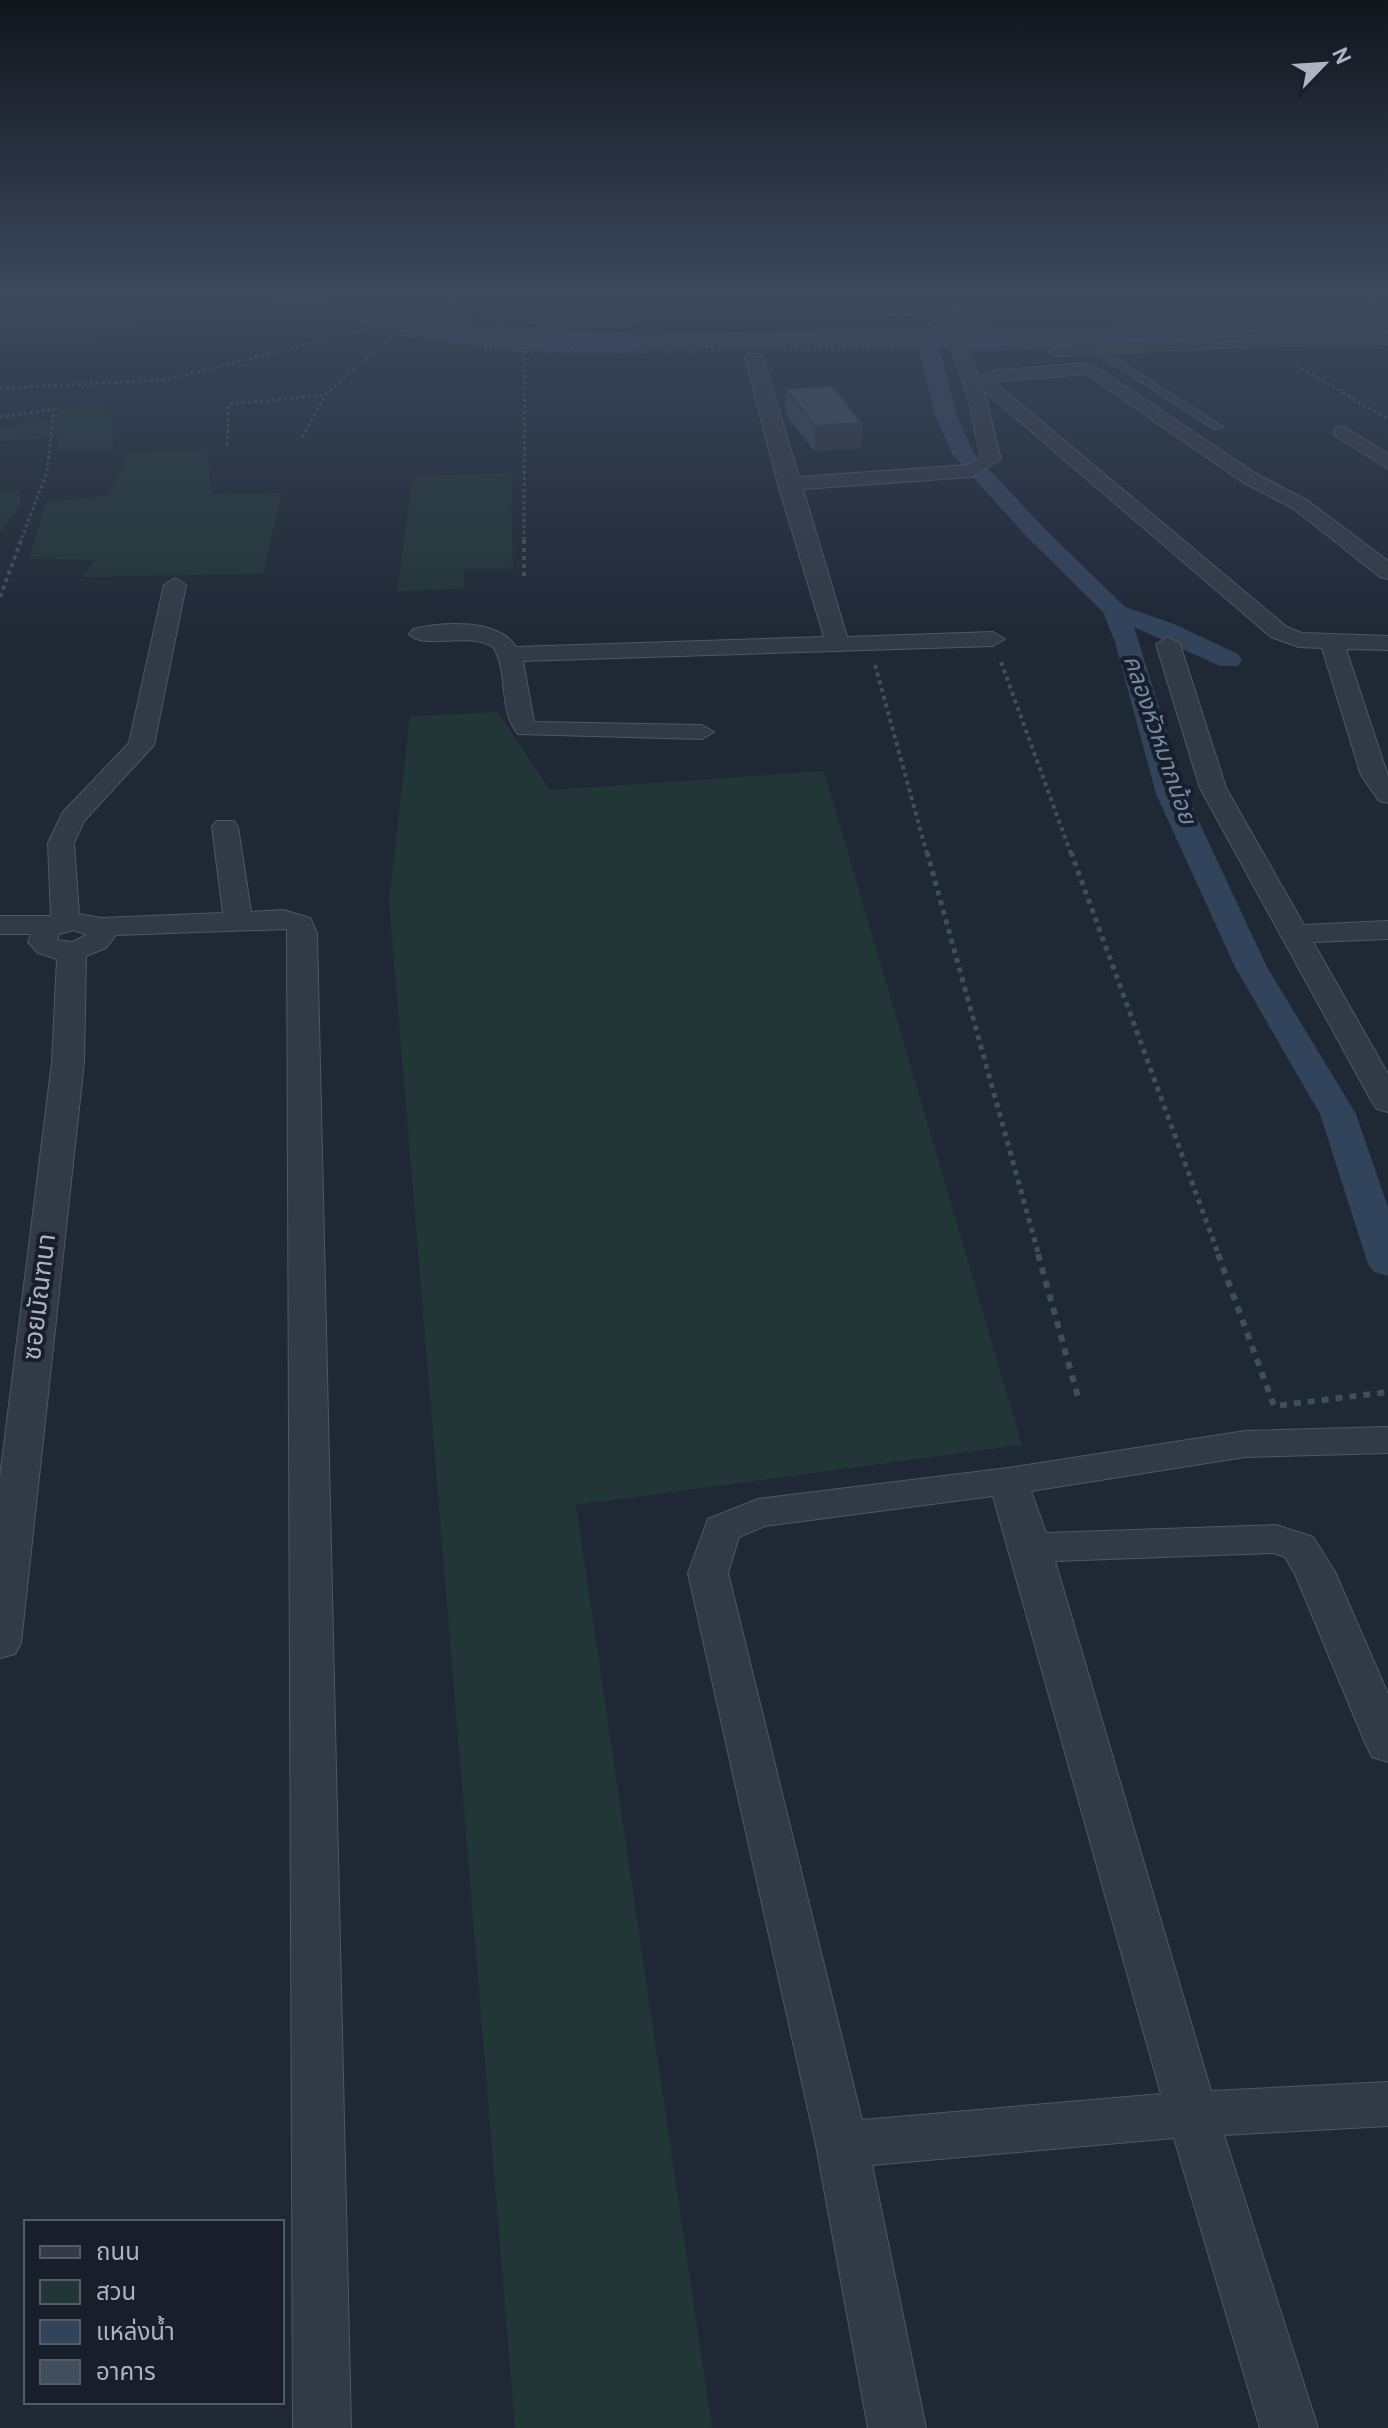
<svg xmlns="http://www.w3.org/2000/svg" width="1388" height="2428" font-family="Overpass,'Noto Sans Thai',sans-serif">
  <rect width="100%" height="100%" fill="#1f2835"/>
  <g fill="#223537">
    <polygon points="0,294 77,294 119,314 180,308 192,317 136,323 151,340 0,350"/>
    <polygon points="98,403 112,417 113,451 57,451 58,438 0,441 0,427 46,420 65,408"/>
    <polygon points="207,449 211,494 282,493 263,574 83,577 94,560 29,559 46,501 108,496 129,454"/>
    <polygon points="511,473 513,569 465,569 464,588 397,592 413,476"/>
    <polygon points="0,490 19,490 21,504 0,533"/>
    <polygon points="498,712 550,790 824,771 1022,1445 576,1505 712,2428 515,2428 389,901 410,716"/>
  </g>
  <polygon fill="#32435c" points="1388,319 1388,337 1249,338 980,351 938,347 522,349 544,336"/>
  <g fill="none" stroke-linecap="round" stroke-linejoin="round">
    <polygon fill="#32435c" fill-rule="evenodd" points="926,331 936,337 957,415 973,452 1043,527 1125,607 1174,624 1238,654 1242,660 1238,666 1220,666 1134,627 1186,794 1267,967 1356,1114 1388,1207 1388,1276 1374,1272 1368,1264 1320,1114 1235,967 1156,794 1115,642 1103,612 1027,537 952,454 935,415 916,337"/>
    <path fill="#32435c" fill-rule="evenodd" d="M266,294C332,292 378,308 441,320C502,331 563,330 625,332L637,335L642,342L637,349L625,352L504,349L441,340L282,304L271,301Z"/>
    <g stroke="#505764" stroke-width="2">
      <g id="lane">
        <polygon points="1100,303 1103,308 913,312 909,309 913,306"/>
        <polygon points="1095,346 1098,347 1223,427 1214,429 1092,351"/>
      </g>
    </g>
    <g stroke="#505764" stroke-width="2">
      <g id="street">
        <path d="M413,294C479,294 543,323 611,315C630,313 658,297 677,301L678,308L913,304C977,320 986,404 1001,459L972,477L803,489L847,637L993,632L1005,639L993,646L523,661L534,722L702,725L714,732L702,739L518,734C498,710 509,675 494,648C470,630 424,651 409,634L413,629C442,622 498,618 516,647L824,637L778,484L745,358L748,354H760L763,358L799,477L967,465L981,457C969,411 963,333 912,314L650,318C576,341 495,314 421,299Z"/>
        <polygon points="1372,294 1388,294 1388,299 1366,304 1364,300"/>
        <polygon points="1388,334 1388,344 1254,346 1057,356 1048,351 1057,346 1254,336"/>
        <polygon points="1090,363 1255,473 1308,501 1388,561 1388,579 1380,577 1294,509 1241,481 1086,374 999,381 1000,387 1287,627 1302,633 1388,636 1388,650 1346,649 1388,776 1388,803 1379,801 1361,775 1322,648 1299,647 1271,637 982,389 983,375 998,370"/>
        <polygon points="1343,426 1388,454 1388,469 1336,436 1333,432 1336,428"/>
        <path d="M175,578L186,585L154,745L84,821L74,843L79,914L101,918L223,913L212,827L216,821H234L238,827L251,912L283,910L310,918L317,933L351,2428H293L287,929L116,935L106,948L86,956L84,1062L21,1643L15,1654L0,1658V1477L52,1062L57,959L38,953L28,942L31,934H0V916H51L48,843L63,812L129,743L164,585ZM74,930L87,935L72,942L57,940L59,934Z"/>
        <polygon points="1168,637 1180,644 1226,788 1304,925 1388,921 1388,939 1313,942 1388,1074 1388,1112 1377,1109 1372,1102 1200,788 1156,644"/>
        <path d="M1388,1427V1453L1245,1457L1031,1491L1046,1533L1276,1525L1313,1537L1335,1572L1388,1694V1762L1372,1757L1366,1745L1295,1574L1285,1557L1274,1553L1055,1561L1211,2091L1388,2082V2126L1224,2135L1318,2428H1260L1174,2138L872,2165L926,2428H868L816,2145L688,1573L708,1519L758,1499L1008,1468L1245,1431ZM993,1496L1161,2094L862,2120L728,1573L739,1537L765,1526Z"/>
      </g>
    </g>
    <g stroke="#3e5054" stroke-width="3" stroke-dasharray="3 3" stroke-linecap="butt">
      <polyline points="226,294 334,312 394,334 525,352 731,351"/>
      <polyline points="777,351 924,348"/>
      <polyline points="1296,365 1388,419"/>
      <polyline points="0,388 165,380 378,326"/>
      <polyline points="0,417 54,409 47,472 21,540"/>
      <polyline points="302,437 326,394 394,334"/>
      <polyline points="227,445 229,404 325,395"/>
      <polyline points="524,540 525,352"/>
    </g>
    <g stroke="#3e5054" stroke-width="4" stroke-dasharray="4 4" stroke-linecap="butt">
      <polyline points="524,576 524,538"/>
      <polyline points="0,597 22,538"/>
      <polyline points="1001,662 1071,854"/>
      <polyline points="875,665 927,854"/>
    </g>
    <g stroke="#3e5054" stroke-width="5" stroke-dasharray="5 5" stroke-linecap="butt">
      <polyline points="927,852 1039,1256"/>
      <polyline points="1071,852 1219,1256"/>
    </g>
    <g stroke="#3e5054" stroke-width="6" stroke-dasharray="7 7" stroke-linecap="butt">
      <polyline points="1038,1254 1078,1397"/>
      <polyline points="1218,1254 1274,1406 1388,1392"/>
    </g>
    <use href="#lane" fill="#323a46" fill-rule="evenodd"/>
    <use href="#street" fill="#323a46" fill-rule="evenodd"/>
  </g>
  <polygon fill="#394250" points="786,389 862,423 861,448 814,451 785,413"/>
  <polygon fill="#2e3641" points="862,423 861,448 814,451 815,426"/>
  <polygon fill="#424d5d" stroke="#2e3641" stroke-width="2" points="832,386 862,423 815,426 786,389"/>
  <linearGradient id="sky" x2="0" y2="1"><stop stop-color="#11161d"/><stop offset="0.46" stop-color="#3c485c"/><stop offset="1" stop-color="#3c485c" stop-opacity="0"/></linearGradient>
  <rect width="1388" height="634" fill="url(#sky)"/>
  <g text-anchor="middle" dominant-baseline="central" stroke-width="8" stroke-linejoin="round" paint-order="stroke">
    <g font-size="24" font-style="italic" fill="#748aab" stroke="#181f2a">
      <text transform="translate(1158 740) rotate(71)">คลองหัวหมากน้อย</text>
    </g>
    <g font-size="26" fill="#acb4c3" stroke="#181f2a">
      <text transform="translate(41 1297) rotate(-83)">ซอยมัณฑนา</text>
    </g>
  </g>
  <rect x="24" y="2220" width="260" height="184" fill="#181f2a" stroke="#535b67" stroke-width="2"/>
  <rect x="40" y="2246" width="40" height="12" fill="#323a46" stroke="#535b67" stroke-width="2"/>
  <text x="96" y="2260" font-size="24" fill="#acb4c3">ถนน</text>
  <rect x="40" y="2280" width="40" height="24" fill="#223537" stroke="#535b67" stroke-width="2"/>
  <text x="96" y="2300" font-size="24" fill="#acb4c3">สวน</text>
  <rect x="40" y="2320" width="40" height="24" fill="#32435c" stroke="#535b67" stroke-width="2"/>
  <text x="96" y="2340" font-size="24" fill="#acb4c3">แหล่งน้ำ</text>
  <rect x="40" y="2360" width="40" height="24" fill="#424d5d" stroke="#535b67" stroke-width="2"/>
  <text x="96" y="2380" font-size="24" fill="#acb4c3">อาคาร</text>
  <g transform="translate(1324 64) rotate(65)" stroke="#181f2a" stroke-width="6" paint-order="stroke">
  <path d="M0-6L14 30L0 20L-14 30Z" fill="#acb4c3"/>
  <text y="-12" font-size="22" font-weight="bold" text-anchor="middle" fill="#acb4c3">N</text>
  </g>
</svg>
